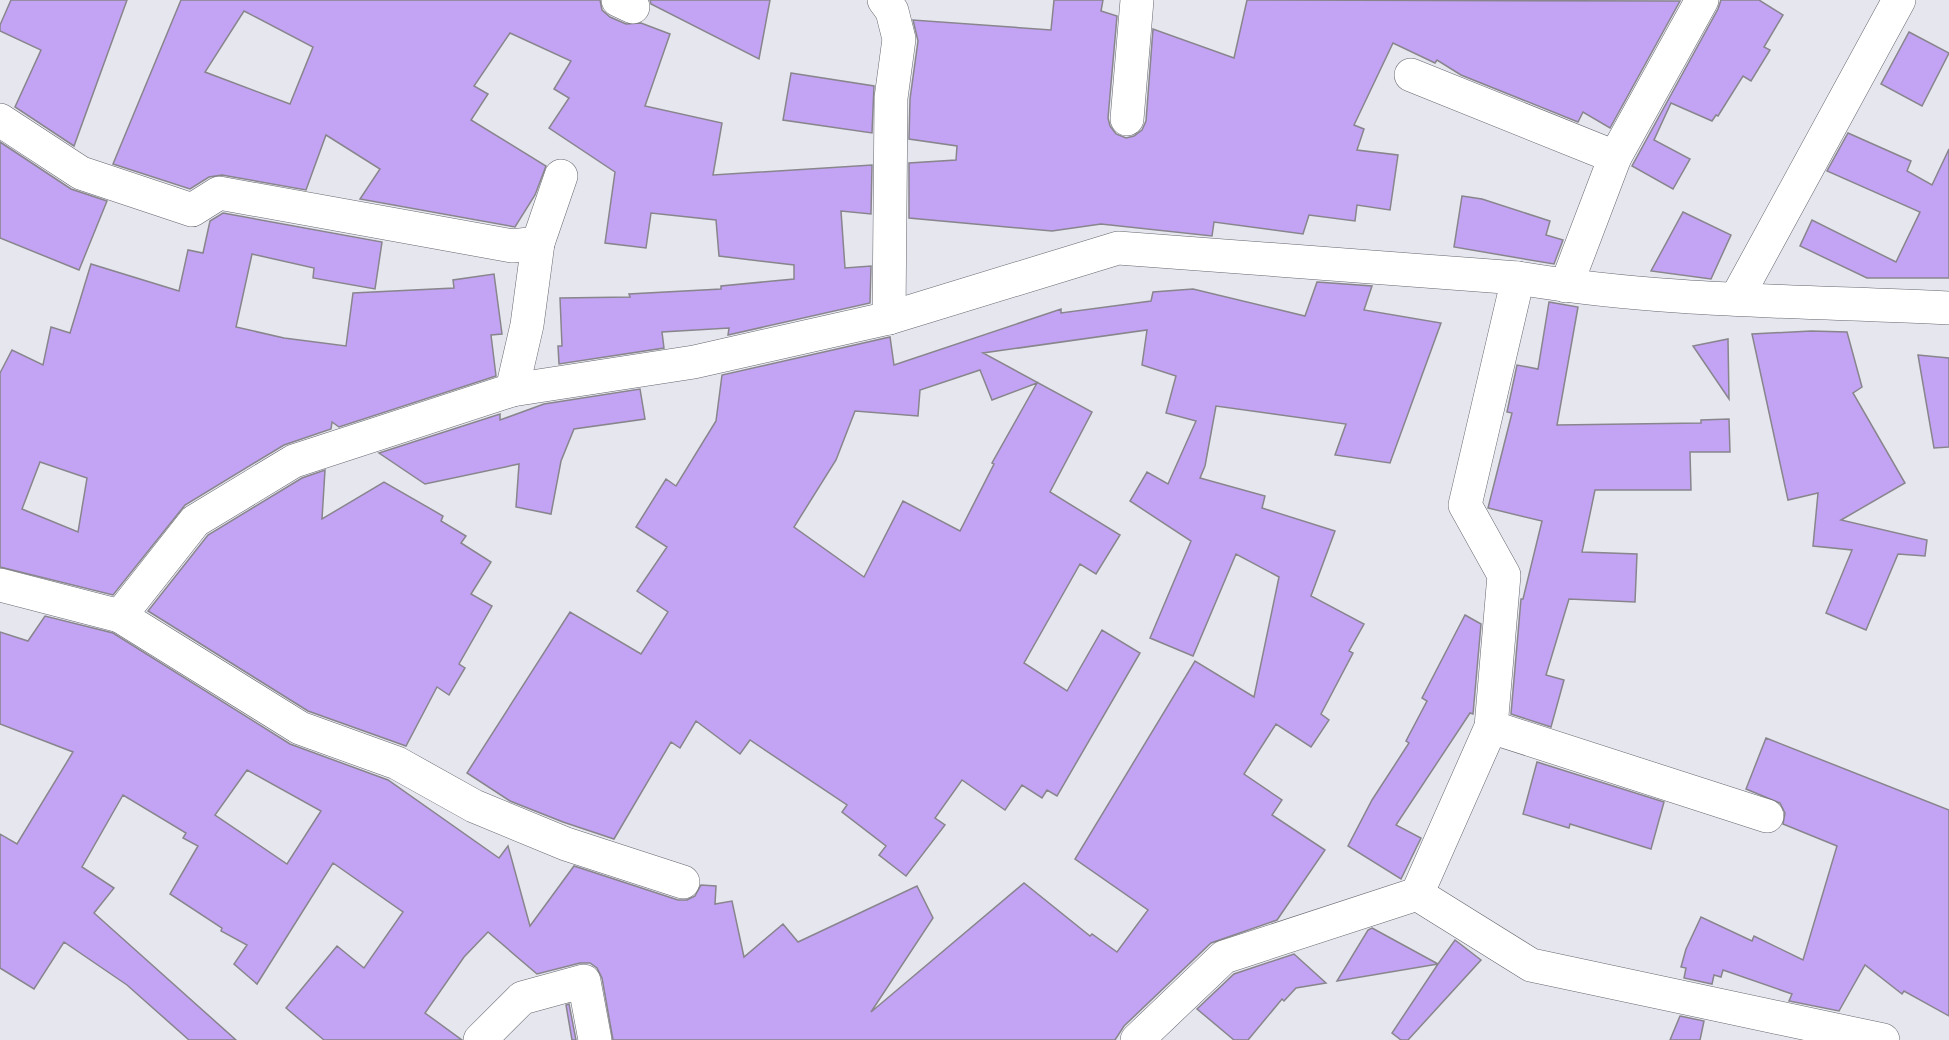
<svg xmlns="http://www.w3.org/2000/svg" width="1949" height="1040" font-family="'Varela Round',sans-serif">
  <rect width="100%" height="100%" fill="#e5e6ee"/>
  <g fill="#c3a3f3" stroke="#88858d" stroke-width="1.5" fill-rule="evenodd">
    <polygon points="11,0 127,0 74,146 15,107 41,50 0,31 0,25"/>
    <path d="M181,0H600L602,10L610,17L626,24L641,23L670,34L645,106L722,123L713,175L872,165L871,214L841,211L845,268L871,266L870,303L728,335L729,328L662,332L664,348L559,364L558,346H562L560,298L630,297L629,294L721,289V286L794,279V265L719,256L716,220L651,213L646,248L605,243L615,172L549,128L569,98L554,89L571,61L510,33L474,86L488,94L471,120L546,166L535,195L515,227L360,199L380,169L326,135L306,190L222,175L209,177L190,189L113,164ZM244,11L313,47L290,104L205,72Z"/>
    <polygon points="650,0 770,0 759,59 651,4"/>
    <polygon points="1054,0 1103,0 1101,11 1117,16 1108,118 1110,126 1116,134 1126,138 1134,136 1142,130 1146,121 1153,29 1234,58 1247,0 1680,1 1610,128 1583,112 1578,122 1461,75 1437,60 1435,63 1393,43 1354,125 1364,129 1357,150 1398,155 1390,210 1357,205 1355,221 1309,215 1303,234 1214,222 1212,236 1101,224 1052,231 909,218 909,163 956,160 957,146 909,139 910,99 918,41 913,20 1051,30"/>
    <polygon points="1721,0 1759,0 1783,15 1764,47 1770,50 1751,81 1743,76 1718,116 1716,115 1712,121 1671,103 1654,140 1690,159 1673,189 1632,166 1718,9"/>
    <polygon points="1909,32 1949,53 1922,106 1881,84"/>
    <polygon points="791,73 874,86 872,133 783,120"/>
    <polygon points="1848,133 1911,161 1907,171 1932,185 1949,149 1949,278 1867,278 1800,246 1812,220 1896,262 1920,212 1827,171"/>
    <polygon points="0,142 71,189 107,201 79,270 0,238"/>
    <polygon points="1462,196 1482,199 1550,221 1546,235 1563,240 1554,264 1454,247"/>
    <polygon points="1683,212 1731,235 1711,279 1651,271"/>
    <path d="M223,213L382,242L375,289L313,278L314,268L252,254L236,327L284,338L346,346L353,293L454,288L453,280L494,274L502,334L491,335L496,376L339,427L332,422L331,429L284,445L185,505L113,595L0,567V373L12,350L43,365L51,327L70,333L91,264L179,291L188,250L203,253L210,221ZM40,462L87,478L78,532L22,509Z"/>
    <path d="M1317,282L1372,286L1364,310L1441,323L1390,463L1335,455L1346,424L1216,406L1205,466L1200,478L1265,496L1262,508L1335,531L1311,596L1364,624L1349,651L1353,653L1321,714L1329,720L1311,747L1276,724L1244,774L1282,800L1272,815L1325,850L1277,920L1211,943L1124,1026L1115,1040H613L602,978L597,968L590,963H580L537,974L488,932L464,957L425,1013L462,1040H324L286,1008L337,946L364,968L403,912L333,863L257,984L234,964L247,945L221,931L222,928L170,894L198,846L183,838L186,833L123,795L82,867L114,888L94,913L236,1040H189L127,985L64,942L34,989L0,968V834L17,844L73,752L0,724V632L28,641L45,616L113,633L290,744L388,780L499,858L508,846L530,926L574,866L678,900H687L695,896L701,885L716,886L715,904L732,901L744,957L783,924L798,942L917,886L933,918L871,1012L1024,883L1090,936L1092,934L1117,952L1148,910L1075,859L1195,661L1254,697L1279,577L1236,554L1193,656L1150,638L1191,541L1130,501L1147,472L1168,484L1196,421L1166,413L1176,376L1142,365L1147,330L983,353L1092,412L1050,492L1120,535L1096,574L1080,564L1024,663L1067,691L1102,630L1140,653L1057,796L1047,790L1042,798L1022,785L1005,810L962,780L935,818L945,825L906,876L879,855L886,846L842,812L847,805L750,740L740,754L696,721L680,748L671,742L614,839L563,822L510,801L467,773L570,612L641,654L668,612L637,591L667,547L636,527L666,479L676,486L716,421L722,375L890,337L894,365L1061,309V313L1151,301L1153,292L1193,289L1305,316ZM980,370L992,400L1037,383L992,463L994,464L960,531L903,501L864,577L794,527L836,460L855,411L918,416L920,390ZM247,770L321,811L287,864L215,815Z"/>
    <polygon points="1549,302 1578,307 1557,425 1701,423 1701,420 1729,419 1730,452 1690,452 1691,490 1595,490 1582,552 1637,554 1635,602 1569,599 1546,675 1564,680 1551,727 1511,714 1521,599 1523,599 1542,521 1488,508 1512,413 1507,412 1517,365 1538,369"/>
    <polygon points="1811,331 1847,332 1862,387 1853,393 1905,483 1841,520 1927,540 1925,556 1898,554 1866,630 1826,613 1852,550 1813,546 1818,493 1788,500 1752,334"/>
    <polygon points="1728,339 1729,399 1693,346"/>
    <polygon points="1918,355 1949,358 1949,447 1934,448"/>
    <polygon points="640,389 645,419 574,429 561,461 551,514 516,507 519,464 425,484 379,453 500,414 500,420 544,404"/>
    <polygon points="325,470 322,519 384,482 443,516 441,521 466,536 461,543 491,562 471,594 492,606 459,664 465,668 449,695 437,687 406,746 308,711 148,611 208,535 302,478"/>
    <polygon points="1465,615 1481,624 1473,714 1470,713 1396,825 1421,838 1401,879 1348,846 1372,800 1409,743 1406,741 1427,701 1422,698"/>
    <polygon points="1766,738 1949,810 1949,1016 1904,991 1902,994 1865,965 1839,1011 1789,1001 1792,994 1723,970 1721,977 1714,975 1712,984 1684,978 1686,968 1681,967 1686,949 1701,917 1752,941 1754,936 1803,960 1837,846 1783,824 1785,813 1780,803 1746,789"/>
    <polygon points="1537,762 1664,802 1651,849 1570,824 1569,828 1523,814"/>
    <polygon points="1372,928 1438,964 1455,940 1481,960 1408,1040 1401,1040 1392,1033 1438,964 1337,981 1368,930"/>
    <polygon points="1294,954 1326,983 1296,988 1284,1001 1282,999 1248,1040 1234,1040 1197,1009 1234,974"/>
    <polygon points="569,1004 576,1040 572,1040 566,1005"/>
    <polygon points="1680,1016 1704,1021 1700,1040 1670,1040"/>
  </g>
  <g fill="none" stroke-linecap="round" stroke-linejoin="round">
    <g stroke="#66676f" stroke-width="34">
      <g id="minor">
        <polyline points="618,0 633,7"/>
        <polyline points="884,0 892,11 899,39 891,98 889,318"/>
        <polyline points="1411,75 1615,157"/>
        <polyline points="1127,119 1137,0"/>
        <polyline points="0,120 81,173 192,210 219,193 512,246 538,243"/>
        <polyline points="1566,286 1615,157 1702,0"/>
        <polyline points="1736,299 1899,0"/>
        <polyline points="512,390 527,325 538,243 561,176"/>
        <path d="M0,585L120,616L195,521L294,461L512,390L694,362L840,329L889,318L1118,248L1518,278C1660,302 1806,301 1949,308"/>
        <polyline points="120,616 300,728 397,763 474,806 566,844 683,882"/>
        <polyline points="1491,727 1767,816"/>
        <polyline points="1417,894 1531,965 1883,1040"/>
        <polyline points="480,1040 522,998 584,981 595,1040"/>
        <polyline points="1137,1040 1224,957 1417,894 1491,727 1504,575 1465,505 1518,278"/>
      </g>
    </g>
    <use href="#minor" stroke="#fff" stroke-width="33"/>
  </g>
</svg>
